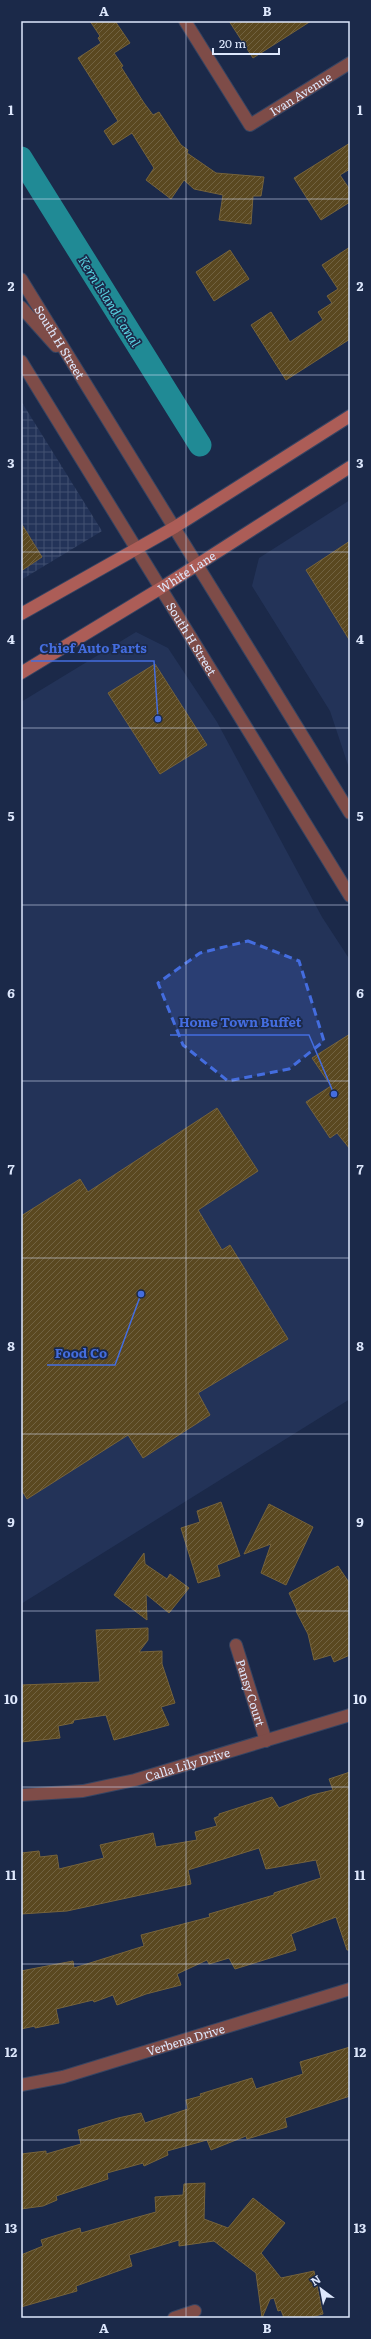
<svg xmlns="http://www.w3.org/2000/svg" width="371" height="2339" font-family="Literata,serif">
  <defs>
    <pattern id="industrial-grid" width="8" height="8" patternUnits="userSpaceOnUse"><rect width="8" height="8" fill="#233358"/><path d="M0 4h8M4 0v8" fill="none" stroke="#425171"/></pattern>
    <pattern id="building-hatch" width="6" height="6" patternUnits="userSpaceOnUse"><rect width="6" height="6" fill="#5a4820"/><path d="M-1 1l2-2M0 6l6-6M5 7l2-2" fill="none" stroke="#716241"/></pattern>
  </defs>
  <rect width="100%" height="100%" fill="#1b2949"/>
  <g fill="#233358">
    <polygon points="350,500 350,771 330,711 252,586 259,558"/>
    <polygon points="136,632 168,648 217,722 322,917 350,960 350,1399 21,1604 21,702"/>
  </g>
  <polygon fill="url(#industrial-grid)" points="21,401 102,531 21,580"/>
  <g fill="none" stroke-linecap="round" stroke-linejoin="round">
    <polyline stroke="#208a95" stroke-width="23" points="21,158 200,445"/>
  </g>
  <g fill="url(#building-hatch)" stroke="#76633b">
    <polygon points="90,21 115,21 130,43 114,53 123,66 121,67 144,103 153,115 159,112 181,145 188,150 187,153 216,173 264,177 261,196 253,196 251,224 219,220 223,195 194,189 184,180 171,199 146,180 154,168 132,133 113,145 104,131 118,121 78,58 101,43 98,38 100,36"/>
    <polygon points="229,21 311,21 253,58"/>
    <polygon points="350,143 350,169 340,175 350,190 350,202 321,220 294,178"/>
    <polygon points="350,247 350,339 286,380 251,325 271,312 290,342 323,320 318,312 332,303 327,296 338,289 322,265"/>
    <polygon points="230,250 249,279 214,301 196,272"/>
    <polygon points="21,523 42,557 21,571"/>
    <polygon points="350,541 350,641 306,570"/>
    <polygon points="155,664 207,745 160,774 108,693"/>
    <polygon points="350,1034 350,1149 337,1133 330,1138 306,1102 331,1086 312,1058"/>
    <polygon points="217,1108 258,1171 198,1210 222,1250 230,1245 288,1339 198,1393 210,1415 143,1458 128,1435 27,1499 21,1489 21,1216 80,1179 88,1192"/>
    <polygon points="221,1502 240,1556 217,1565 220,1576 198,1583 181,1528 200,1522 197,1511"/>
    <polygon points="269,1504 313,1527 286,1585 261,1573 271,1544 244,1554"/>
    <polygon points="144,1553 145,1564 167,1579 170,1574 189,1588 169,1613 146,1594 147,1620 114,1595"/>
    <polygon points="338,1566 350,1584 350,1655 334,1662 331,1655 314,1660 308,1634 296,1611 297,1610 289,1593"/>
    <polygon points="148,1628 148,1640 139,1652 162,1651 162,1664 175,1703 161,1707 169,1725 114,1740 106,1715 74,1720 73,1723 58,1726 60,1738 21,1742 21,1685 100,1682 96,1630"/>
    <polygon points="350,1772 350,1950 347,1950 336,1917 291,1934 296,1950 235,1969 229,1958 209,1964 207,1960 177,1974 181,1985 146,1994 117,2005 113,1995 94,2002 93,2000 56,2009 59,2023 35,2028 35,2026 21,2029 21,1971 73,1961 74,1968 144,1946 141,1935 210,1917 209,1914 274,1895 274,1893 321,1878 316,1860 266,1869 259,1848 188,1870 191,1884 67,1911 21,1914 21,1853 39,1851 40,1857 57,1855 59,1869 104,1858 100,1845 153,1833 156,1847 197,1840 195,1832 217,1826 214,1818 219,1816 219,1814 272,1797 279,1808 312,1795 333,1790 329,1779"/>
    <polygon points="350,2047 350,2096 285,2118 287,2127 247,2139 246,2136 211,2150 207,2140 167,2151 168,2155 144,2166 143,2163 107,2173 108,2179 56,2196 57,2200 43,2206 21,2209 21,2154 46,2151 46,2154 81,2144 78,2130 118,2118 141,2113 145,2123 188,2109 186,2100 201,2096 200,2094 252,2078 256,2089 303,2074 300,2062"/>
    <polygon points="205,2183 204,2219 228,2228 253,2198 285,2223 261,2253 281,2278 314,2271 323,2314 307,2318 284,2318 281,2310 278,2311 274,2298 270,2299 262,2318 256,2273 214,2241 179,2246 179,2240 129,2255 132,2266 76,2286 77,2291 21,2307 21,2255 43,2246 41,2240 80,2228 81,2233 156,2212 155,2197 183,2195 184,2184"/>
  </g>
  <g fill="none" stroke-linecap="round" stroke-linejoin="round">
    <g stroke="#364462" stroke-width="14">
      <g id="minor">
        <path id="s1" d="M185,21L250,125L350,63"/>
        <path id="s2" d="M236,1645L266,1741"/>
        <path id="s3" d="M21,1795L83,1791L135,1780L350,1715"/>
        <path id="s4" d="M21,2085L63,2077L350,1989"/>
        <polyline points="174,2318 195,2311"/>
      </g>
    </g>
    <g stroke="#364462" stroke-width="14">
      <g id="tertiary">
        <path id="s5" d="M21,279L350,813"/>
        <polyline points="21,307 56,346"/>
        <path id="s6" d="M21,361L350,896"/>
      </g>
    </g>
    <g stroke="#364462" stroke-width="14">
      <g id="secondary">
        <polyline points="21,614 175,527 350,416"/>
        <path id="s7" d="M21,673L161,588L350,467"/>
      </g>
    </g>
    <use href="#minor" stroke="#7e4c48" stroke-width="12"/>
    <use href="#tertiary" stroke="#7e4c48" stroke-width="12"/>
    <use href="#secondary" stroke="#ac5d57" stroke-width="12"/>
  </g>
  <path fill="#446ddf" fill-opacity="0.2" stroke="#446ddf" stroke-width="3" stroke-dasharray="8 5" stroke-linejoin="round" d="M248,941L299,961L324,1041L289,1069L228,1081L183,1045L158,983L200,953Z"/>
  <path fill="none" stroke="#dee8fd" stroke-width="1" stroke-opacity="0.55" d="M186,21V2318M21,199H350M21,375H350M21,552H350M21,728H350M21,905H350M21,1081H350M21,1258H350M21,1434H350M21,1611H350M21,1787H350M21,1964H350M21,2140H350"/>
  <g text-anchor="middle" dominant-baseline="central" stroke-width="3.5" stroke-linejoin="round" paint-order="stroke">
    <g font-size="12" fill="#dee8fd" stroke="#1b2949">
      <text stroke="none"><textPath href="#s1" startOffset="182">Ivan Avenue</textPath></text>
      <text stroke="none"><textPath href="#s5" startOffset="74">South H Street</textPath></text>
      <text stroke="none"><textPath href="#s7" startOffset="194">White Lane</textPath></text>
      <text stroke="none"><textPath href="#s6" startOffset="326">South H Street</textPath></text>
      <text stroke="none"><textPath href="#s2" startOffset="50">Pansy Court</textPath></text>
      <text stroke="none"><textPath href="#s3" startOffset="170">Calla Lily Drive</textPath></text>
      <text stroke="none"><textPath href="#s4" startOffset="171">Verbena Drive</textPath></text>
    </g>
    <g font-size="13" font-style="italic" fill="#58d3e1" stroke="#1b2949">
      <text transform="translate(110 301) rotate(58)">Kern Island Canal</text>
    </g>
  </g>
  <path fill="none" stroke="#446ddf" stroke-width="1.5" d="M158 719L154 661H31M334 1094L309 1035H170M141 1294L115 1365H47"/>
  <g fill="#446ddf" stroke="#1b2949" stroke-width="1.5">
    <circle cx="158" cy="719" r="4"/>
    <circle cx="334" cy="1094" r="4"/>
    <circle cx="141" cy="1294" r="4"/>
  </g>
  <g font-size="13" text-anchor="middle" font-weight="bold" fill="#446ddf" stroke="#1b2949" stroke-width="3.5" stroke-linejoin="round" paint-order="stroke">
    <text x="93" y="653">Chief Auto Parts</text>
    <text x="240" y="1027">Home Town Buffet</text>
    <text x="81" y="1358">Food Co</text>
  </g>
  <rect width="371" height="2339" fill="none" stroke="#1b2949" stroke-width="44"/>
  <g transform="translate(321 2289) rotate(328)" stroke="#1b2949" stroke-width="3" paint-order="stroke">
  <path d="M0-3L7 15L0 10L-7 15Z" fill="#dee8fd"/>
  <text y="-6" font-size="11" font-weight="bold" text-anchor="middle" fill="#dee8fd">N</text>
  </g>
  <path d="M213 48v6h66v-6" fill="none" stroke="#dee8fd" stroke-width="2"/>
  <text x="219" y="48" font-size="12" fill="#dee8fd" stroke="#1b2949" stroke-width="3" paint-order="stroke">20 m</text>
  <rect x="22" y="22" width="327" height="2295" fill="none" stroke="#dee8fd" stroke-width="1.5"/>
  <g font-size="13" text-anchor="middle" font-weight="bold" fill="#dee8fd">
    <text x="104" y="16">A</text>
    <text x="267" y="16">B</text>
    <text x="11" y="115">1</text>
    <text x="360" y="115">1</text>
    <text x="11" y="291">2</text>
    <text x="360" y="291">2</text>
    <text x="11" y="468">3</text>
    <text x="360" y="468">3</text>
    <text x="11" y="644">4</text>
    <text x="360" y="644">4</text>
    <text x="11" y="821">5</text>
    <text x="360" y="821">5</text>
    <text x="11" y="998">6</text>
    <text x="360" y="998">6</text>
    <text x="11" y="1174">7</text>
    <text x="360" y="1174">7</text>
    <text x="11" y="1351">8</text>
    <text x="360" y="1351">8</text>
    <text x="11" y="1527">9</text>
    <text x="360" y="1527">9</text>
    <text x="11" y="1704">10</text>
    <text x="360" y="1704">10</text>
    <text x="11" y="1880">11</text>
    <text x="360" y="1880">11</text>
    <text x="11" y="2057">12</text>
    <text x="360" y="2057">12</text>
    <text x="11" y="2233">13</text>
    <text x="360" y="2233">13</text>
    <text x="104" y="2333">A</text>
    <text x="267" y="2333">B</text>
  </g>
</svg>
